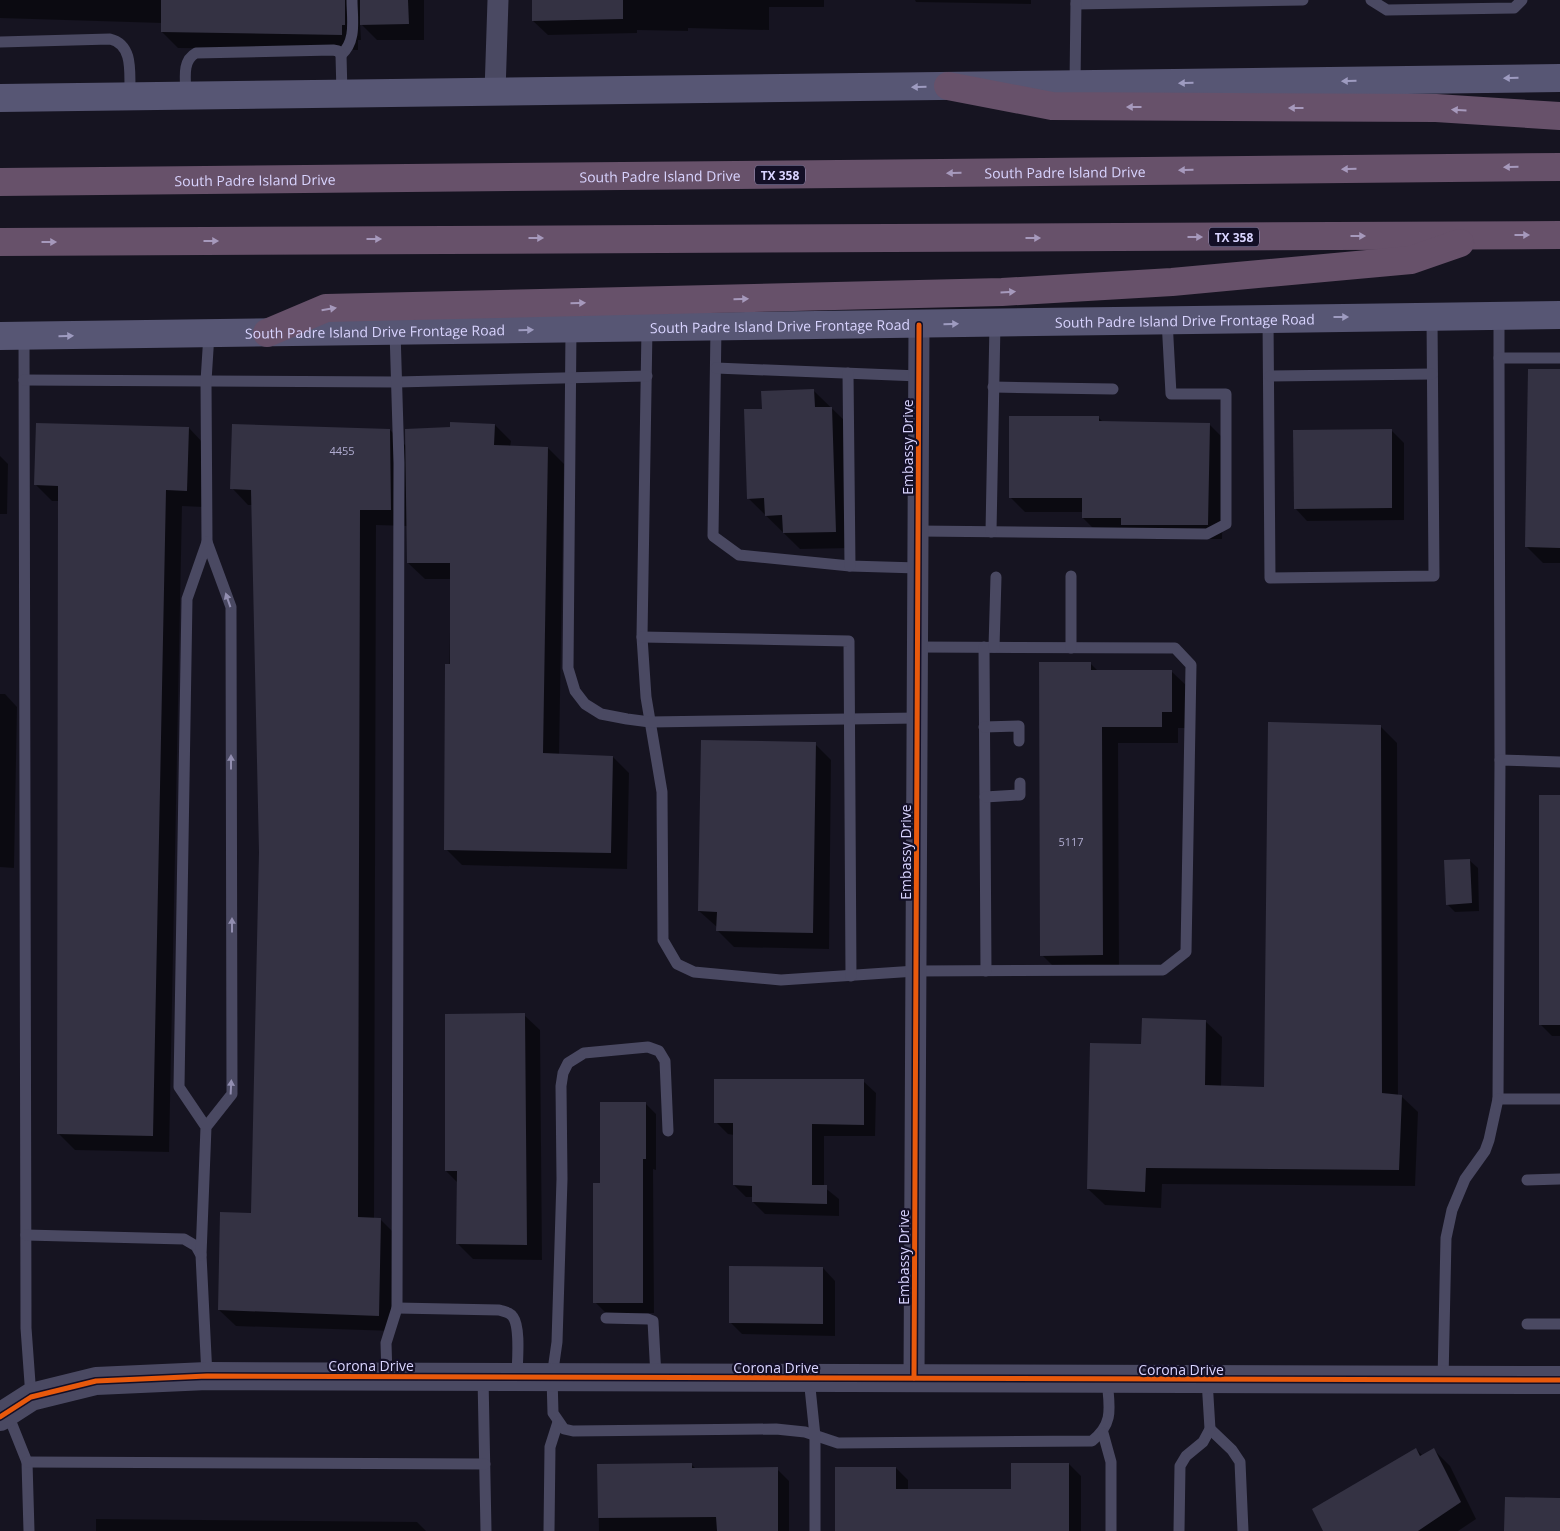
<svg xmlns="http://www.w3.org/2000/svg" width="1560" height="1531" font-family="'Open Sans',sans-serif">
  <rect width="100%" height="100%" fill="#161421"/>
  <g fill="#0007">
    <polygon points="0,0 424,0 424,40 377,40 360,23 361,40 358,40 358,50 178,48 162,32 162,23 0,18"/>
    <polygon points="534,0 824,0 824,7 769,7 769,30 688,28 688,31 637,30 637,33 548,35 533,21"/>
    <polygon points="915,0 1031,0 1031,4 916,2"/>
    <polygon points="1560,371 1560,563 1543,563 1527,547"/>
    <polygon points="814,391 848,424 852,548 800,549 748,498 763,410"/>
    <polygon points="1098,417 1104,423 1209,424 1224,439 1222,539 1136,539 1097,532 1083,518 1083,512 1025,512 1010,497"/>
    <polygon points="495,425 511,441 510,447 548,448 564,464 559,755 613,757 629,773 627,869 462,865 446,849 451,579 425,579 408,563 408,526 376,525 374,1219 381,1220 397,1236 395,1331 236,1326 219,1310 253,1214 261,852 253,505 248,505 232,488 390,430 408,448"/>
    <polygon points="189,428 205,445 203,507 182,506 169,1152 75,1150 58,1133 60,501 52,501 35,484"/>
    <polygon points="1391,430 1404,443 1404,520 1307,521 1295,508"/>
    <polygon points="0,456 8,464 7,514 0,514"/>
    <polygon points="1090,663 1099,672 1171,671 1188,687 1188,728 1178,728 1178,743 1118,743 1119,971 1058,971 1042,955"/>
    <polygon points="0,694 5,694 17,707 14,868 0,867"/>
    <polygon points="1381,727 1397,743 1398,1096 1401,1096 1418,1112 1415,1186 1162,1184 1161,1208 1105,1205 1088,1189 1142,1046 1205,1021 1222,1037 1221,1087 1265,1088"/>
    <polygon points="815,744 831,760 829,949 734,947 717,930 717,927 699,911"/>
    <polygon points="1560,796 1560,1036 1552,1036 1540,1024"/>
    <polygon points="1469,860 1478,868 1479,911 1455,912 1447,904"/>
    <polygon points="524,1015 540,1030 542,1260 473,1259 457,1243 458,1183 446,1171"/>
    <polygon points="863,1081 876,1093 875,1136 824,1136 824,1187 839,1199 839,1216 765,1214 753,1202 753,1197 746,1197 734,1185 734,1135 728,1134 716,1122"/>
    <polygon points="645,1103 656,1114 656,1170 653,1169 654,1313 606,1313 595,1302 601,1185"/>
    <polygon points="823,1268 835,1281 835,1336 742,1334 730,1322"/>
    <polygon points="1416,1449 1423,1456 1434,1450 1450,1466 1476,1519 1458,1531 1324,1531"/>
    <polygon points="691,1464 696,1469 777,1469 789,1481 789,1531 599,1531 598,1465"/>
    <polygon points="1069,1464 1081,1476 1081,1531 837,1531 896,1468 908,1480 908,1490 1012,1490"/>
    <polygon points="96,1519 417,1522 426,1531 96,1531"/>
  </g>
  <g fill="#343243">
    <polygon points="161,0 345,0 345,25 342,25 342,35 161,32"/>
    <polygon points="360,0 408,0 409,24 360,25"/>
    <polygon points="532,0 623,0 623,19 532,21"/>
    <polygon points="1528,369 1560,369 1560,548 1525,547"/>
    <polygon points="814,389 815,407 832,407 836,532 783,533 782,515 765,516 764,498 747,499 744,409 762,409 761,391"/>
    <polygon points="1009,416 1099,416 1099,421 1210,423 1208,525 1121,525 1121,518 1082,518 1082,498 1009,498"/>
    <polygon points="450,422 495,424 494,445 548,447 543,753 613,756 611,853 444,850 445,664 450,664 450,563 407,563 405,429 450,427"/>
    <polygon points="36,423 189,427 187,491 166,490 153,1136 57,1134 58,486 34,485"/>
    <polygon points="232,424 390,429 391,510 360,510 358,1217 381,1218 379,1316 218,1310 220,1212 251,1213 259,852 251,490 230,489"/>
    <polygon points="1392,429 1392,508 1294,509 1293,430"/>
    <polygon points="1039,662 1091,662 1091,670 1172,670 1172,712 1162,712 1162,727 1102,727 1103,955 1040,956"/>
    <polygon points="1268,722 1381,725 1382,1093 1402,1095 1399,1170 1146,1168 1145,1192 1087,1189 1090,1043 1141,1044 1142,1018 1206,1020 1205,1085 1264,1087"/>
    <polygon points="701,740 816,742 813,933 716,931 717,912 698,911"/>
    <rect x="1539" y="795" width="21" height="230"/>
    <polygon points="1470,859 1472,903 1446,905 1444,860"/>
    <polygon points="525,1013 527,1245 456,1244 457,1171 445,1171 445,1014"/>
    <polygon points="714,1079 864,1079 864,1125 812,1124 812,1185 827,1185 827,1204 752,1202 752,1186 733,1185 733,1123 714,1123"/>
    <polygon points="600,1102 646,1102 646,1159 643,1159 643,1303 593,1303 593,1183 600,1183"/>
    <polygon points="729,1266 823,1267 823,1324 729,1323"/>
    <polygon points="1416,1448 1420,1456 1434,1448 1461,1502 1418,1531 1323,1531 1312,1509"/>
    <polygon points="692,1463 692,1468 778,1467 778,1531 717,1531 716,1517 598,1518 597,1464"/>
    <polygon points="1011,1463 1069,1463 1069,1531 835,1531 835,1467 896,1467 896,1489 1011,1489"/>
    <polygon points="1505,1497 1560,1498 1560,1531 1504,1531"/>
  </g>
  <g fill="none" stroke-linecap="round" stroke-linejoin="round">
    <g stroke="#4a4962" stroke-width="11">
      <polyline points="1371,0 1387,10 1514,8 1522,0"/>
      <polyline points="1076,4 1303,0"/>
      <path d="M0,42L110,39C135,45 129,76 130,96"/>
      <path d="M341,55C357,41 352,19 352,0"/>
      <polyline points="1075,85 1076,0"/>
      <path d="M186,96C186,81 181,61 196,53L333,50L338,51L341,55L342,94"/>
      <polyline points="1268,318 1270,578 1434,576 1432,317"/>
      <polyline points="716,327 713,536 739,555 850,566 918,568"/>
      <polyline points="647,328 642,637 646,697 662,792 663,940 677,964 694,972 781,980 916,971 1163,970 1186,952 1191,665 1175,648 917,647"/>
      <polyline points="571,329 568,668 575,691 585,704 601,714 627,719 650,722 917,718"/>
      <polyline points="24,336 26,1328 31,1397"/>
      <polyline points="1499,358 1499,315"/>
      <polyline points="716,368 919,376"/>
      <polyline points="848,373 850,566"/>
      <polyline points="1270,376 1432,374"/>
      <polyline points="24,380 397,382 647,376"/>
      <polyline points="993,387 1113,389"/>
      <polyline points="918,531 1207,534 1226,524 1226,394 1171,394 1167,320"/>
      <polyline points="991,532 995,323"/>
      <polyline points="207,542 206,381 209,334"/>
      <polyline points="642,637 849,641 851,976"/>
      <polyline points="984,647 986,971"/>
      <polyline points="994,647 996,577"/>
      <polyline points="1071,648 1071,576"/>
      <polyline points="984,727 1019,726 1019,741"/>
      <polyline points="1500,760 1499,358 1560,358"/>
      <polyline points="1560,762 1500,760 1498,1099 1560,1099"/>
      <polyline points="985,797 1020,795 1020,783"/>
      <path d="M668,1131L665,1061L659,1051L648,1047L584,1053L568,1063L563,1073L561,1086L562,1179L557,1342L552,1377L553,1413L564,1429L573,1431L776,1429L805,1432L838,1443L1092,1441C1115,1423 1109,1406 1107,1379"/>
      <polyline points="1527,1180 1560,1179"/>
      <polyline points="26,1235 184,1239 196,1246 201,1255 207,1376"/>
      <polyline points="201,1255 206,1127 179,1087 187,599 207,542 231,607 232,1094 206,1127"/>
      <path d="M397,1308L499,1310C505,1312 510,1312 513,1317C521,1328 517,1363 517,1377"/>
      <polyline points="606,1318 648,1319 653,1321 656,1377"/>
      <polyline points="1527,1324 1560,1324"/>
      <polyline points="387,1377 386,1343 397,1308 399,463 395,331"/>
      <polyline points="483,1377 486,1531"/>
      <polyline points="809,1378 815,1436 815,1531"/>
      <polyline points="1443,1380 1446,1238 1452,1210 1465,1179 1485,1151 1489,1140 1498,1099"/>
      <polyline points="7,1412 27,1462 29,1531"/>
      <polyline points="1210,1429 1232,1450 1240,1462 1243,1531"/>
      <polyline points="1103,1433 1111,1462 1111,1531"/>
      <polyline points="27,1462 485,1464"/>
      <polyline points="549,1531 550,1447 558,1422"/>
      <polyline points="1179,1531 1180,1466 1186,1456 1203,1442 1210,1429 1207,1380"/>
    </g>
    <g stroke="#4a4962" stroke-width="21">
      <polyline points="495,92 498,0"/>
      <polyline points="914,1378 919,325"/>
    </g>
    <polyline stroke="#4a4962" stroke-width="28" points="0,1417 31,1397 96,1381 207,1376 1560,1380"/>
    <g stroke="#575674" stroke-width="28">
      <polyline points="0,98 1560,78"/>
      <path id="s1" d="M0,336L1560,315"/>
    </g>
    <g stroke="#67516a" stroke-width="28">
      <polyline points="948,86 1052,106 1436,108 1560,116"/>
      <path id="s2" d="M0,182L1560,167"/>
      <polyline points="0,242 1560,235"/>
      <polyline points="267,333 326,308 1002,292 1172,282 1411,260 1460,243"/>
    </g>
    <g stroke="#130f26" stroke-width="8">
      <g id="cycleway">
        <polyline points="914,1378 919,325"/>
        <polyline points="0,1417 31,1397 96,1381 207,1376 1560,1380"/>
      </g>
    </g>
    <use href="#cycleway" stroke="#e8590c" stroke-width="5"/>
  </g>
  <defs><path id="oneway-solid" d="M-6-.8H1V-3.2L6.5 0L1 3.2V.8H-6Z" transform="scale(1.25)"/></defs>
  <g fill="#9e9bc0">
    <use href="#oneway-solid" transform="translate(1511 78) rotate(179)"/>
    <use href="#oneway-solid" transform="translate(1349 81) rotate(179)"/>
    <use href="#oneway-solid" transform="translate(1186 83) rotate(179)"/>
    <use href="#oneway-solid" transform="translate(919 87) rotate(179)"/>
    <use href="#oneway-solid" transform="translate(1341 317)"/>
    <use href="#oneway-solid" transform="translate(951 324) rotate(-1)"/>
    <use href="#oneway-solid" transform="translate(526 330) rotate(-1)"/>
    <use href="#oneway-solid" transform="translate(66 336) rotate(-1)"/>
  </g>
  <g fill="#a699bc">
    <use href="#oneway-solid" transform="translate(1134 107) rotate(-180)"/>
    <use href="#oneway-solid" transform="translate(1296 108) rotate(-180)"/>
    <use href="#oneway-solid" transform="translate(1459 110) rotate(-177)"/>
    <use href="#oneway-solid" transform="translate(1511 167) rotate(179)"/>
    <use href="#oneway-solid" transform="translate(1349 169) rotate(179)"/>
    <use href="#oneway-solid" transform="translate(1186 170) rotate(179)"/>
    <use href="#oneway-solid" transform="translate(954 173) rotate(179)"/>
    <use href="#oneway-solid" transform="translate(1522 235)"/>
    <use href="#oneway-solid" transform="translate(1358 236)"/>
    <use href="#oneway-solid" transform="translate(1195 237)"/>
    <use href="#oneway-solid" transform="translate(536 238)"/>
    <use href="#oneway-solid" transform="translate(1033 238)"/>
    <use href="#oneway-solid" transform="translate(374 239)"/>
    <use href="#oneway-solid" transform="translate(211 241)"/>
    <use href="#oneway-solid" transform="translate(49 242)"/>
    <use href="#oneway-solid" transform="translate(1008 292) rotate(-3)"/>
    <use href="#oneway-solid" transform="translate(741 299) rotate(-1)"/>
    <use href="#oneway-solid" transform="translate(578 303) rotate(-1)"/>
    <use href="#oneway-solid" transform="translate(329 309) rotate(-9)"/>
  </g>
  <g fill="#928eb0">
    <use href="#oneway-solid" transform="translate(228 600) rotate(-109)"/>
    <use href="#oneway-solid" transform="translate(231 762) rotate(-90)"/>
    <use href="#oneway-solid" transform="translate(232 925) rotate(-90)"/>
    <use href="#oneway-solid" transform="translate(231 1087) rotate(-87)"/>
  </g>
  <g text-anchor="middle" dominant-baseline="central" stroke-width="4.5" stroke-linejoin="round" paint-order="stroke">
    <g font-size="11" fill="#b0acd0">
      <text x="342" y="450">4455</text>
      <text x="1071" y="841">5117</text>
    </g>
    <g fill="#130f26" stroke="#9e99be" stroke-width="1">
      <rect x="755" y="165.5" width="50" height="19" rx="4"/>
      <rect x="1209" y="227.5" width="50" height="19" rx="4"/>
    </g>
    <g font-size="12" font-weight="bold" fill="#d9d4ff">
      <text x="780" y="175">TX 358</text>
      <text x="1234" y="237">TX 358</text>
    </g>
    <g font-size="14" fill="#d9d4ff" stroke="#130f26">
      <text stroke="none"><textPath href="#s2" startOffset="1065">South Padre Island Drive</textPath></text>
      <text stroke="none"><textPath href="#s2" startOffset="660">South Padre Island Drive</textPath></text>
      <text stroke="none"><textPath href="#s2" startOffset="255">South Padre Island Drive</textPath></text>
      <text stroke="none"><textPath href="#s1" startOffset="1185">South Padre Island Drive Frontage Road</textPath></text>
      <text stroke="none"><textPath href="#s1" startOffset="780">South Padre Island Drive Frontage Road</textPath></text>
      <text stroke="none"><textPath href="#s1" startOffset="375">South Padre Island Drive Frontage Road</textPath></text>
      <text transform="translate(907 447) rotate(-90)">Embassy Drive</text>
      <text transform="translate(905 852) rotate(-90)">Embassy Drive</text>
      <text transform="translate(903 1257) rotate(-90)">Embassy Drive</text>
      <text x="371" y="1365">Corona Drive</text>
      <text x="776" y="1367">Corona Drive</text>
      <text x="1181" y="1369">Corona Drive</text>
    </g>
  </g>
</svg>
